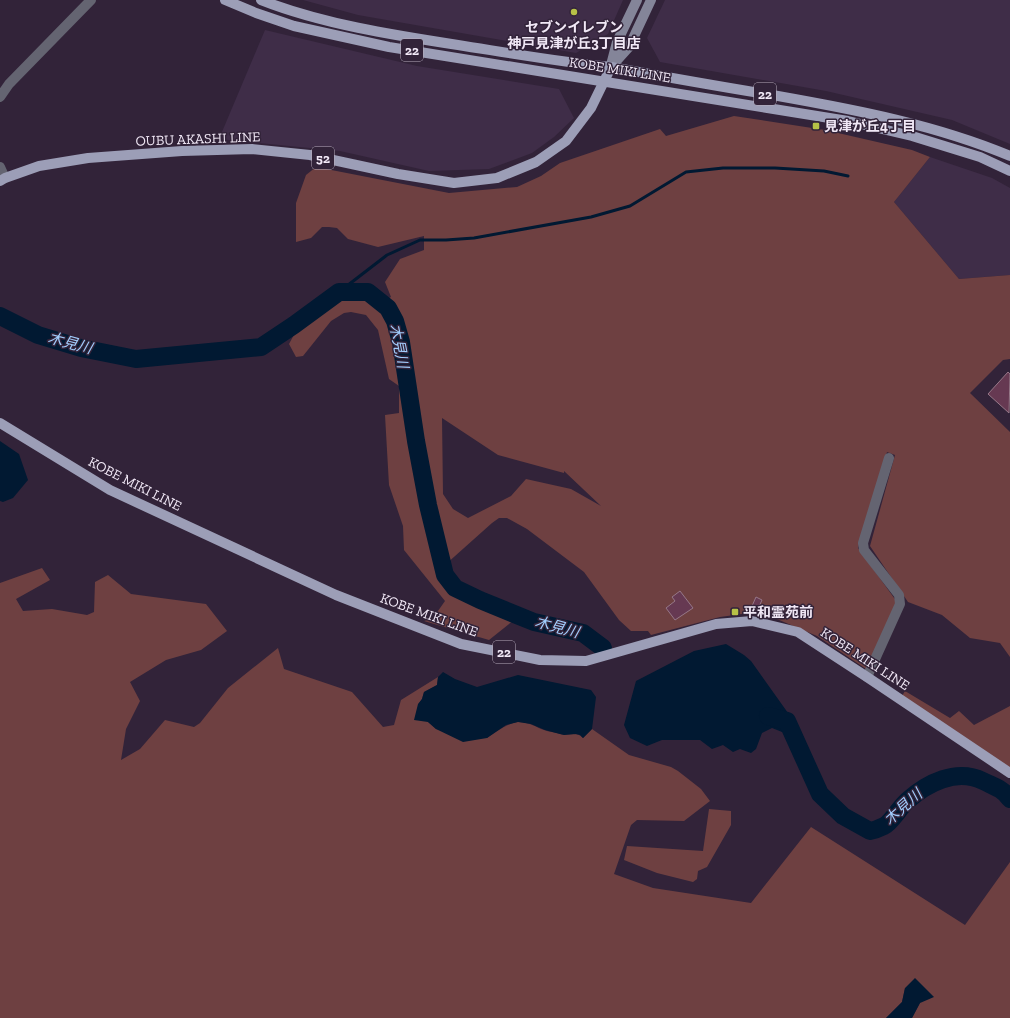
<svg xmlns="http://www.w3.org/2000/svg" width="1010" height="1018" font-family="'Zilla Slab','Noto Sans JP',serif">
  <rect width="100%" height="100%" fill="#322339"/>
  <g fill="#3f2d48">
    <polygon points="303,0 623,0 608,34 576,53 358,15"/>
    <polygon points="665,0 1010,0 1010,144 952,120 826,91 660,62 647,38"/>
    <polygon points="265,30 417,66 559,89 574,118 554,137 532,153 489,169 429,171 340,151 219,139"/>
    <polygon points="930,157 992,178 1010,188 1010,275 959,279 894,202"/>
  </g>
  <g fill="#6e4041" fill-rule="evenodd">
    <path d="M734,116L825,130L912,150L930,157L894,202L959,279L1010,275V359L1003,360L970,393L1010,432V657L1000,643L970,638L942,615L908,602L870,546L895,455L887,452L858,548L897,602L866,669L817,636L772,617L749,613L720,617L651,635L648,631H631L619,620L584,572L527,529L507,518H499L492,523L436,573L452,594L514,620L489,640L424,621L433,618L445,601L404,550L403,526L389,485L385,415L399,413V386L389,379L378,330L366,315L351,312L344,313L331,321L303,356L296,357L289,344L296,331L340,298L363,296L377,305L391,297L385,282L400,259L424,250V236L378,247L348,239L337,228L329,227H322L311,238L296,242V203L306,175L316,167L449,193L517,187L541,176L560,163L660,129L666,136ZM442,418L498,455L564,473V471L601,506L571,489L526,479L511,496L468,518L453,509L443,494Z"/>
    <path d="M42,568L50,580L16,599L23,611L52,609L87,615L94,612L95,582L108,575L131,594L206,604L227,631L201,650L166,660L130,682L140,701L126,729L121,760L140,749L165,720L194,727L200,723L228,688L278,648L284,669L352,692L383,727L394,725L401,700L438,677L437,685L424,692L422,699L418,705L428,722L436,729L487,738C496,732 506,724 517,722C527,721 536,727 544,730C549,732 555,732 560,734C568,736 577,731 583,738L592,729L629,755L671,767L678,771L701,789L710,801L684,821L637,820L631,825L614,874L653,888L751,903L811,827L965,925L1010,862V1018H912L920,1003L905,988L902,1002L886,1018H0V583Z"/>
    <polygon points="905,691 950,718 959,711 974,725 1010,706 1010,768 902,696"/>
    <polygon points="709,809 731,811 731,825 707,867 698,871 697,879 693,882 657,873 624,860 627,846 703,851"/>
  </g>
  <g fill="#011932">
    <polygon points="0,441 19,454 28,480 13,498 3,502 0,501"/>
    <polygon points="726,644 744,655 751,661 793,720 782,732 772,728 762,733 756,749 751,753 740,749 733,752 723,745 712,749 700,740 662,740 647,746 630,738 624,725 636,681 694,651"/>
    <polygon points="443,672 455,679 477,687 518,675 591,690 596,697 592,729 583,738 580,735 576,734 564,735 556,733 545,730 531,724 518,722 506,725 487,738 463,742 436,729 428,722 414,720 418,704 422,699 424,692 437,685 438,677"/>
    <polygon points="915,978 934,997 920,1003 912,1018 886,1018 902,1002 905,988"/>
  </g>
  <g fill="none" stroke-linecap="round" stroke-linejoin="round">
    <polyline stroke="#011932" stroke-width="3" points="339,292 387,255 420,240 446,240 474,238 591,217 630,206 686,172 723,168 775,168 824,171 848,176"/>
    <g stroke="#011932" stroke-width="18">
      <polyline points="0,316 38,335 81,348 136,359 261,347 294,325 339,292 368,292 388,308 395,321 401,342 416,441 428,505 445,575 455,588 480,600 534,622 583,633 603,648"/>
      <path d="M768,716L787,721L820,794L843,816L870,831C875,830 880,828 884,826C891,823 900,807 907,801C927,783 956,768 983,781C995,787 1002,788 1010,799"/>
    </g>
  </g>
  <g fill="#663952" stroke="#967888">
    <polygon points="1008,372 1010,374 1009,413 988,394"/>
    <polygon points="680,591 693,608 675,620 666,608 675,601 672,597"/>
    <polygon points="756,597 762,600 758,609 752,606"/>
  </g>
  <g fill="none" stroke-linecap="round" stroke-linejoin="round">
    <g stroke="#646471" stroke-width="10">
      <polyline points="0,97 9,84 91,0"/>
      <polyline points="0,167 5,178"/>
      <polyline points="867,677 900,604 899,595 864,550 863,543 889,458"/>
    </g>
    <g stroke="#848599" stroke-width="10">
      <polyline points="611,65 617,42 637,0"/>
      <polyline points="611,67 629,47 651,0"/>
    </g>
    <g stroke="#9c9eb7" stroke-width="10">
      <polyline points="225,0 256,13 294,26 389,47 848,121 912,136 980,157 1010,171"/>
      <path d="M261,0C322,24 393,35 458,45C509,53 559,62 611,67C666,77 722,87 778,96C857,110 936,125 1010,156"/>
      <polyline points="0,181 5,178 39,166 88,158 182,151 252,149 310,155 398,174 454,183 497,178 536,162 566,141 591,108 611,67"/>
      <polyline points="0,423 110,490 336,595 461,644 540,660 586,661 716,624 752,621 798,632 867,677 1010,773"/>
    </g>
  </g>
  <g fill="#b7c147" stroke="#322339" stroke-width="1.5">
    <circle cx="574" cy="12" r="4"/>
    <rect x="812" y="122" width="8" height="8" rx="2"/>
    <rect x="731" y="608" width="8" height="8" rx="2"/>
  </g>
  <g text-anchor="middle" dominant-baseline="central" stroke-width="3" stroke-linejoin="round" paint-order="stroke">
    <g fill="#322339" stroke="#b8adbd" stroke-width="1">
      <rect x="401" y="39" width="22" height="22" rx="3"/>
      <rect x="754" y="83" width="22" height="22" rx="3"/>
      <rect x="312" y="147" width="22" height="22" rx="3"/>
      <rect x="493" y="641" width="22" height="22" rx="3"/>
    </g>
    <g font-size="13" font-weight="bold" fill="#f1e8f6">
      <text x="412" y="50">22</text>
      <text x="765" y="94">22</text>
      <text x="323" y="158">52</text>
      <text x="504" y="652">22</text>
    </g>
    <g font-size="14" font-weight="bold" fill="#f1e8f6" stroke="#322339" text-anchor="start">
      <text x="574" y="27" text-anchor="middle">セブンイレブン<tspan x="574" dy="16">神戸見津が丘3丁目店</tspan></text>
      <text x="824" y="126">見津が丘4丁目</text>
      <text x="743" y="612">平和霊苑前</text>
    </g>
    <g font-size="14" fill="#f1e8f6" stroke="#322339">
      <text transform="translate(620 70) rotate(9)">KOBE MIKI LINE</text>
      <text transform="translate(198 139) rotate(-2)">OUBU AKASHI LINE</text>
      <text transform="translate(135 484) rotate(27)">KOBE MIKI LINE</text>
      <text transform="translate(429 615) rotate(20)">KOBE MIKI LINE</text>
      <text transform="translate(865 659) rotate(33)">KOBE MIKI LINE</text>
    </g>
    <g font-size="15" font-style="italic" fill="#a1cdfd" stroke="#322339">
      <text transform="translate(70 343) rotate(15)">木見川</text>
      <text transform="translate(399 346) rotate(79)">木見川</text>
      <text transform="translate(557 627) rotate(15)">木見川</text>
      <text transform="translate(903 807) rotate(-42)">木見川</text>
    </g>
  </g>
</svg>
